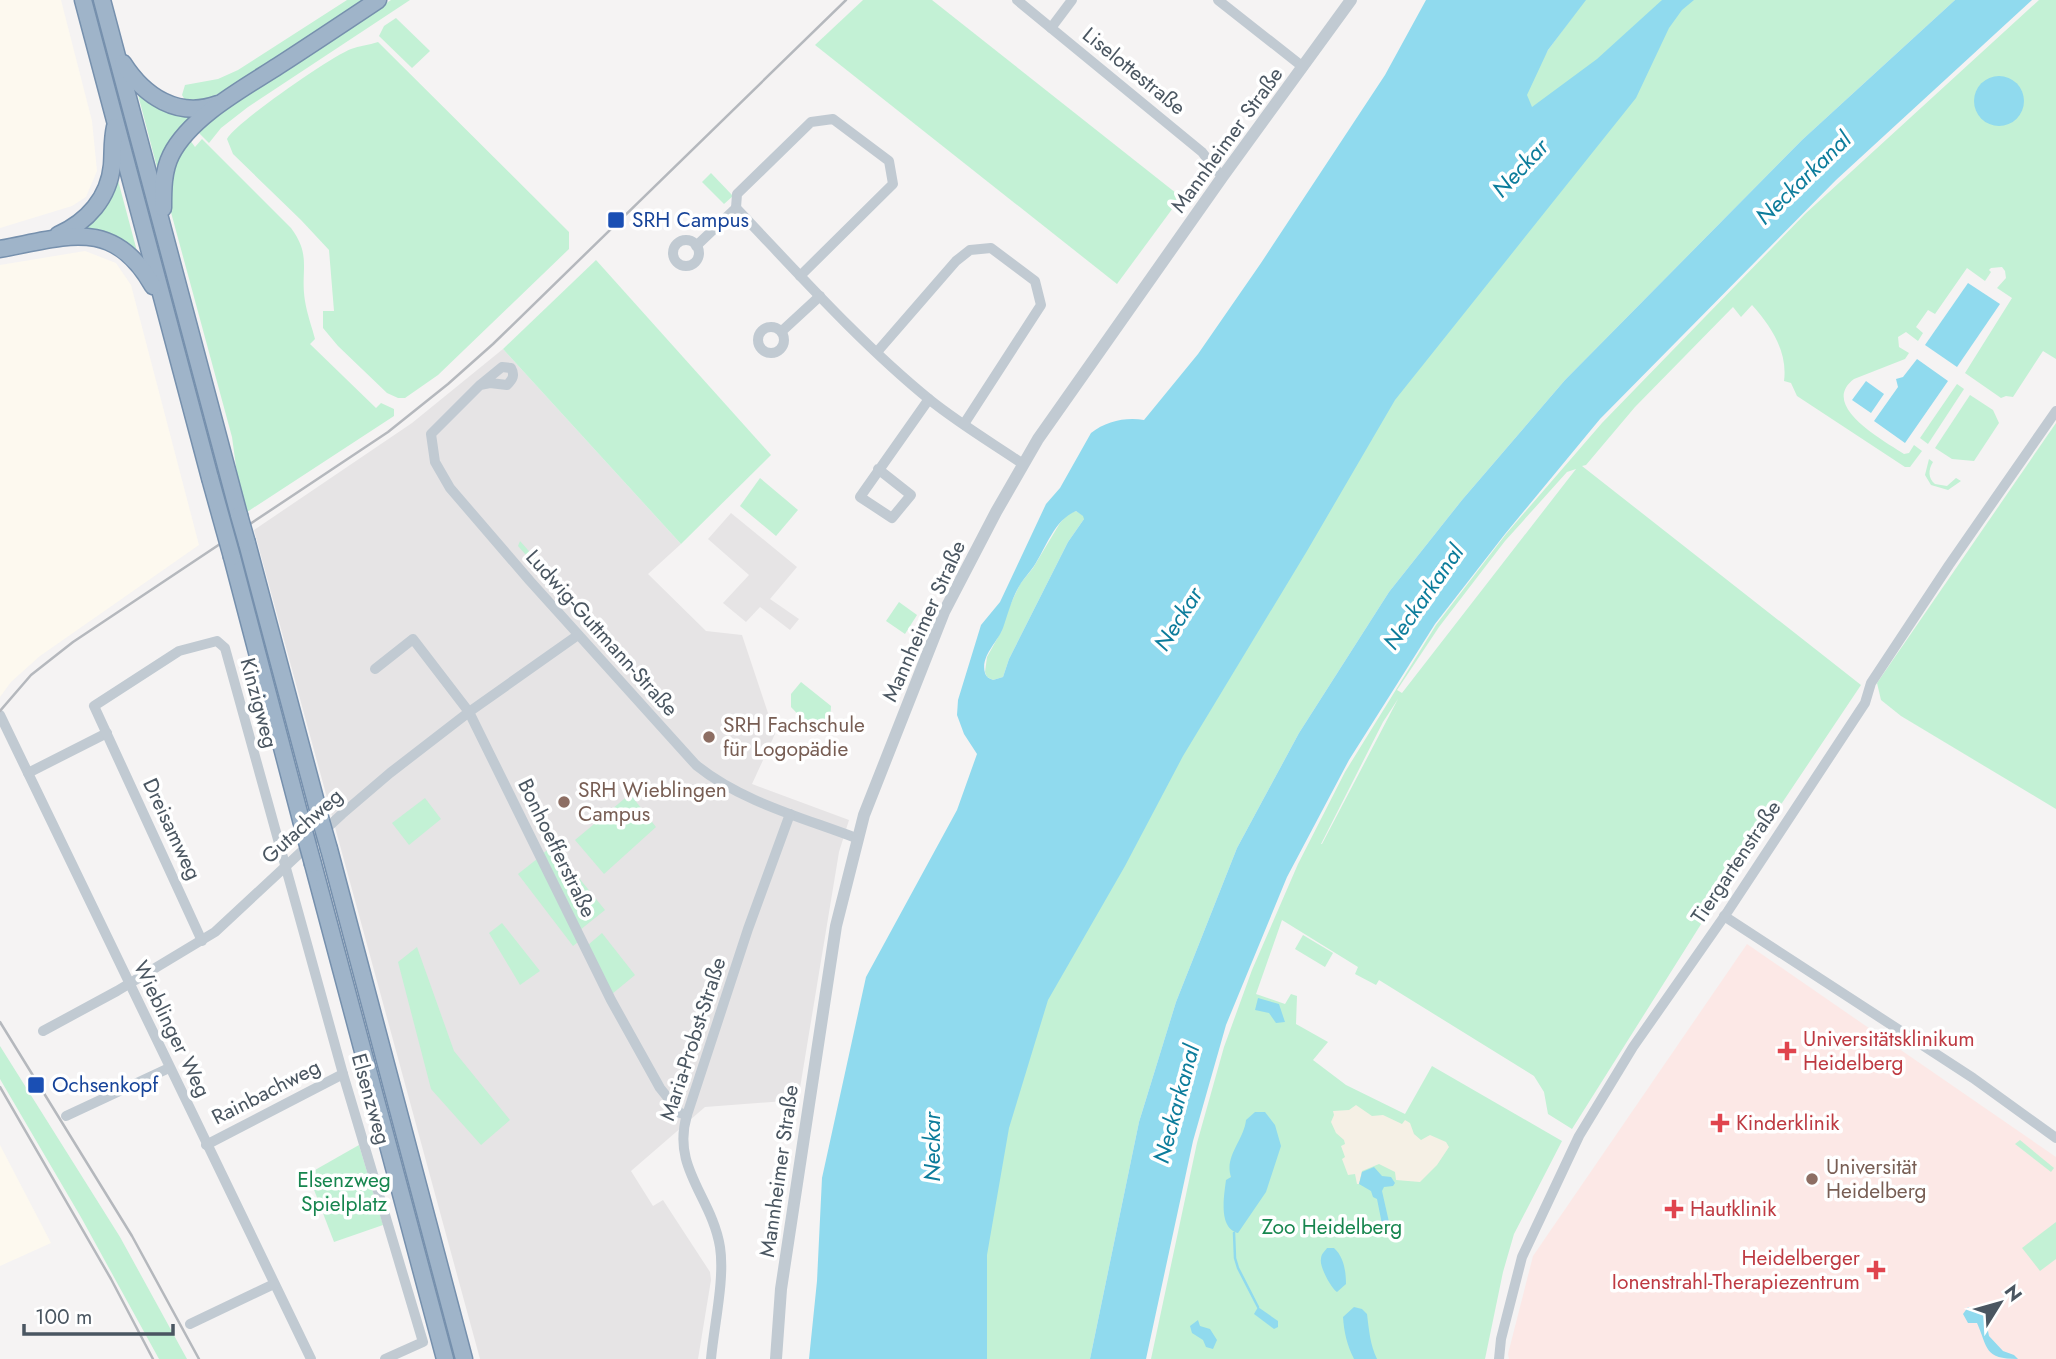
<svg xmlns="http://www.w3.org/2000/svg" width="2056" height="1359" font-family="Jost,sans-serif">
  <rect width="100%" height="100%" fill="#f5f3f3"/>
  <g fill="#fdf9ef">
    <polygon points="0,0 61,0 92,121 97,171 86,197 72,206 0,228"/>
    <polygon points="85,251 116,263 131,285 199,545 40,656 11,682 0,697 0,265"/>
    <polygon points="0,1145 51,1243 0,1266"/>
  </g>
  <g fill="#e6e4e5">
    <polygon points="503,349 681,544 648,574 706,631 742,635 775,734 752,784 849,820 839,852 798,1100 705,1107 631,1171 653,1206 663,1200 710,1272 711,1280 698,1359 480,1359 254,530 412,423"/>
    <polygon points="731,513 797,567 770,599 799,619 790,630 760,607 746,622 723,603 749,575 708,539"/>
  </g>
  <polygon fill="#fce8e6" points="1747,944 2056,1157 2056,1359 1509,1359 1508,1354 1533,1256"/>
  <g fill="#c3f1d5" fill-rule="evenodd">
    <path d="M347,0H365L228,89C215,96 201,102 185,100L182,95L185,85L218,79L238,70Z"/>
    <polygon points="391,0 410,0 248,107 221,128 209,143 199,133 208,123 230,106"/>
    <polygon points="863,0 932,0 1181,197 1117,284 815,45"/>
    <polygon points="1585,0 1955,0 1802,140 1565,380 1462,500 1389,592 1299,733 1237,848 1176,1002 1139,1122 1090,1359 894,1359 930,1155 1548,50"/>
    <path d="M2039,0H2056V359L2043,351L2013,397L2006,396L2001,398L1965,373L2012,298L1997,288L2006,278L2005,271L2002,267L1991,268L1989,270L1991,272L1985,281L1967,268L1935,314L1928,310L1916,327L1923,333L1918,341L1906,332L1898,337L1899,347L1909,353L1905,359L1854,379C1818,406 1886,442 1904,454L1909,453L1914,445L1922,451L1910,467H1905L1797,396L1791,383L1784,381C1788,352 1771,326 1752,305L1741,317L1733,307L1635,407L1586,465L1582,466L1861,685L1703,921L1572,1129L1548,1114L1544,1092L1534,1076L1379,980L1376,985L1355,974L1358,967L1282,920L1256,994L1285,1004L1291,994L1297,996L1296,1024L1328,1042L1313,1060L1346,1085L1405,1114L1432,1066L1562,1141L1514,1234L1503,1272L1485,1359H1151L1197,1143L1224,1047L1252,970L1298,864L1345,772L1436,625L1506,534L1602,423L1805,214ZM1576,469L1402,693L1397,690L1439,627L1505,541L1567,472ZM1398,699L1322,844H1321L1383,722Z"/>
    <polygon points="396,18 430,51 412,68 379,36 384,26"/>
    <path d="M378,42L569,232V249L438,375L405,398H398L387,393L338,346L323,328V311H334L329,250L301,220L233,154L227,139C235,123 332,56 351,49C359,46 369,45 378,42Z"/>
    <polygon points="136,87 195,112 159,175"/>
    <path d="M202,139L291,228C312,256 300,270 305,301C307,314 312,327 315,339L310,344L376,408L381,403L394,409V416L247,512L238,481L232,437L169,205C167,180 174,159 190,140L195,147Z"/>
    <path d="M115,169L138,255C120,239 105,231 80,230Z"/>
    <polygon points="711,173 733,196 724,204 702,182"/>
    <polygon points="596,260 771,455 681,544 503,349"/>
    <polygon points="1957,384 1964,389 1928,444 1920,438"/>
    <polygon points="1970,395 1993,410 1999,423 1974,461 1952,459 1935,448"/>
    <polygon points="2056,423 2056,809 1901,716 1881,700 1877,683"/>
    <path d="M1929,459L1933,462C1928,470 1928,478 1935,484L1947,486L1956,478L1961,481L1948,490L1931,485L1925,475Z"/>
    <polygon points="760,478 798,510 776,536 740,506"/>
    <polygon points="1076,511 1084,516 1084,519 1068,542 1009,659 1003,677 993,680 987,677 985,672 987,657 1002,630 1005,616 1020,584 1033,568 1060,523 1068,514"/>
    <polygon points="520,541 574,602 570,605 518,546"/>
    <polygon points="899,602 917,615 905,634 886,621"/>
    <polygon points="801,682 831,706 830,725 825,735 810,727 791,707 791,694"/>
    <polygon points="630,794 656,827 604,874 575,840"/>
    <polygon points="425,798 441,819 409,845 392,823"/>
    <polygon points="553,846 605,910 580,930 542,854"/>
    <polygon points="537,859 578,942 573,946 518,874"/>
    <polygon points="502,923 540,971 520,985 489,933"/>
    <polygon points="602,933 635,975 612,994 588,945"/>
    <polygon points="1303,935 1333,953 1325,967 1295,949"/>
    <polygon points="417,947 454,1051 510,1120 481,1145 431,1089 398,962"/>
    <polygon points="0,1046 120,1237 187,1359 159,1359 82,1219 0,1079"/>
    <polygon points="2020,1140 2054,1168 2051,1172 2015,1144"/>
    <polygon points="359,1145 383,1225 334,1242 308,1174"/>
    <polygon points="2056,1222 2056,1259 2040,1271 2022,1248"/>
  </g>
  <polygon fill="#f5f0e5" points="1356,1105 1372,1116 1383,1115 1402,1124 1405,1120 1410,1123 1414,1134 1421,1140 1430,1135 1446,1142 1449,1147 1437,1165 1420,1182 1396,1180 1395,1172 1379,1164 1362,1171 1359,1184 1357,1184 1355,1174 1348,1175 1342,1159 1345,1157 1341,1146 1345,1144 1344,1140 1336,1133 1331,1122 1334,1115 1333,1111 1349,1110"/>
  <g fill="#90daee" fill-rule="evenodd">
    <path d="M1426,0H1586L1548,50L1527,95L1532,107L1597,59L1662,0H1694L1682,10L1669,28L1636,98L1395,400L1307,551L1183,756L1125,866L1048,1000L1009,1128L987,1255V1359H809L817,1281L822,1178L866,977L957,810L977,754L964,734L957,715L958,700L981,625L1000,602L1046,504L1060,488L1091,433C1106,421 1126,417 1144,420L1198,354L1261,263L1385,75ZM1076,511L1083,516L1084,519L1068,542L1009,659L1003,677L993,680C989,678 987,678 985,673C980,656 998,642 1003,628C1008,614 1012,597 1021,583C1025,577 1030,572 1034,566C1046,548 1054,520 1076,511Z"/>
    <polygon points="1955,0 2032,0 1836,180 1600,419 1505,534 1435,624 1349,760 1287,877 1226,1025 1193,1141 1146,1359 1090,1359 1139,1122 1176,1002 1237,848 1299,733 1389,592 1462,500 1565,380 1802,140"/>
    <circle cx="1999" cy="101" r="25"/>
    <polygon points="1968,283 2000,304 1957,367 1925,345"/>
    <polygon points="1917,359 1948,381 1905,443 1874,421 1898,387 1896,379 1903,377"/>
    <polygon points="1866,381 1884,394 1871,413 1852,400"/>
    <polygon points="1258,998 1279,1004 1285,1022 1276,1023 1269,1013 1255,1010"/>
    <path d="M1255,1112H1265L1275,1125L1281,1146L1266,1192L1238,1233C1218,1228 1224,1196 1226,1180L1231,1177C1224,1156 1244,1140 1246,1120Z"/>
    <polygon points="1374,1167 1382,1176 1391,1177 1395,1183 1393,1186 1384,1187 1382,1191 1389,1222 1382,1224 1377,1199 1373,1197 1371,1191 1359,1184 1362,1172"/>
    <path d="M1327,1248H1334C1344,1257 1346,1272 1346,1284L1337,1292C1331,1288 1319,1266 1321,1259C1321,1254 1325,1251 1327,1248Z"/>
    <polygon points="1258,1307 1278,1321 1278,1327 1274,1329 1254,1314"/>
    <path d="M1354,1307L1362,1309L1367,1314C1369,1330 1370,1344 1377,1359H1354C1347,1345 1344,1332 1343,1317Z"/>
    <path d="M1968,1307C1988,1311 1986,1320 1989,1336L2003,1351L2014,1355L2018,1359C1984,1359 1988,1348 1977,1323H1968L1963,1314Z"/>
    <polygon points="1198,1320 1200,1326 1210,1329 1217,1340 1213,1349 1206,1347 1203,1340 1192,1333 1190,1326"/>
  </g>
  <g fill="none" stroke-linecap="round" stroke-linejoin="round">
    <polyline stroke="#90daee" stroke-width="2.5" points="1234,1233 1235,1258 1238,1268 1258,1307"/>
    <g stroke="#7690ad" stroke-width="19">
      <g id="trunk">
        <polyline points="83,0 210,478"/>
        <polyline points="102,0 239,515"/>
        <path d="M123,63C144,96 178,119 218,104"/>
        <path d="M163,208C163,190 163,171 171,155C190,117 244,88 278,66C312,44 345,22 378,0"/>
        <path d="M58,235C87,222 109,198 112,165C113,152 112,140 115,127"/>
        <path d="M0,249C66,237 113,216 153,286"/>
        <polyline points="247,543 321,821"/>
        <polyline points="232,557 301,820"/>
        <polyline points="329,849 464,1359"/>
        <polyline points="313,864 445,1359"/>
      </g>
    </g>
    <g stroke="#c1cad2" stroke-width="10">
      <polyline points="1017,0 1202,152 1216,170 1223,176"/>
      <polyline points="1218,0 1303,67"/>
      <polyline points="1051,28 1072,0"/>
      <path d="M736,208C798,273 860,343 930,400C960,424 992,443 1023,464"/>
      <polyline points="736,208 737,194 811,122 833,119 889,161 893,184 800,276"/>
      <circle cx="686" cy="253" r="13"/>
      <polyline points="696,246 736,208"/>
      <circle cx="771" cy="340" r="13"/>
      <polyline points="782,331 820,296"/>
      <polyline points="877,352 956,261 970,250 991,248 1035,281 1041,305 964,424"/>
      <path d="M480,385L502,367L511,368C515,375 513,379 507,385L490,383L480,385L431,434L435,462L450,488L530,581L696,765C742,802 801,817 856,838"/>
      <polyline points="878,469 911,495 892,518 860,497 929,399"/>
      <polyline points="375,669 413,639 469,712 611,1000 660,1088 680,1113 687,1115"/>
      <polyline points="0,715 311,1359"/>
      <polyline points="28,773 107,733"/>
      <polyline points="1724,916 1973,1078 2056,1138"/>
      <polyline points="202,941 94,706 179,651 217,641 225,648 343,1074 423,1342 385,1359"/>
      <polyline points="43,1031 117,991 215,932 342,814 390,773 469,712 578,635"/>
      <polyline points="66,1116 169,1068"/>
      <polyline points="206,1145 343,1074"/>
      <polyline points="190,1324 274,1284"/>
      <path d="M711,1359C714,1325 725,1279 720,1247C712,1197 671,1168 687,1115L748,929L790,814"/>
      <polyline points="1499,1359 1501,1339 1522,1257 1579,1136 1633,1047 1728,911 1865,703 1871,683 1949,565 2056,411"/>
    </g>
    <polyline stroke="#c1cad2" stroke-width="12" points="776,1359 781,1289 836,926 864,815 944,612 996,512 1038,439 1223,176 1351,0"/>
    <use href="#trunk" stroke="#9fb4c9" stroke-width="16"/>
    <g stroke="#b5b8bd" stroke-width="2.5">
      <polyline points="0,711 31,675 73,642 388,432 448,384 493,344 846,0"/>
      <polyline points="0,1022 132,1236 199,1359"/>
      <polyline points="0,1087 111,1279 153,1359"/>
    </g>
    <g stroke="#7690ad" stroke-width="19" stroke-linecap="butt">
      <g id="trunk-bridge">
        <polyline points="210,478 232,557"/>
        <polyline points="239,515 247,543"/>
        <polyline points="301,820 313,864"/>
        <polyline points="321,821 329,849"/>
      </g>
    </g>
    <use href="#trunk-bridge" stroke="#9fb4c9" stroke-width="16"/>
  </g>
  <g fill="#1a4fb4" stroke="#fff" stroke-width="2.5">
    <rect x="607" y="211" width="18" height="18" rx="3.5"/>
    <rect x="27" y="1076" width="18" height="18" rx="3.5"/>
  </g>
  <g fill="#8d6e63" stroke="#fff" stroke-width="2.5">
    <circle cx="709" cy="737" r="7"/>
    <circle cx="564" cy="802" r="7"/>
    <circle cx="1812" cy="1179" r="7"/>
  </g>
  <g fill="#e0444e" stroke="#fff" stroke-width="2.5">
    <path d="M1783.5 1040.5h7v7h7v7h-7v7h-7v-7h-7v-7h7z"/>
    <path d="M1716.5 1112.5h7v7h7v7h-7v7h-7v-7h-7v-7h7z"/>
    <path d="M1670.5 1198.5h7v7h7v7h-7v7h-7v-7h-7v-7h7z"/>
    <path d="M1872.5 1259.5h7v7h7v7h-7v7h-7v-7h-7v-7h7z"/>
  </g>
  <g text-anchor="middle" dominant-baseline="central" stroke-width="7" stroke-linejoin="round" paint-order="stroke">
    <g font-size="21" fill="#4a5661" stroke="#fff">
      <text transform="translate(1134 71) rotate(39)">Liselottestraße</text>
      <text transform="translate(1227 140) rotate(-54)">Mannheimer Straße</text>
      <text transform="translate(924 621) rotate(-66)">Mannheimer Straße</text>
      <text transform="translate(602 633) rotate(48)">Ludwig-Guttmann-Straße</text>
      <text transform="translate(259 703) rotate(75)">Kinzigweg</text>
      <text transform="translate(302 826) rotate(-42)">Gutachweg</text>
      <text transform="translate(172 829) rotate(65)">Dreisamweg</text>
      <text transform="translate(557 848) rotate(64)">Bonhoefferstraße</text>
      <text transform="translate(1736 862) rotate(-56)">Tiergartenstraße</text>
      <text transform="translate(172 1029) rotate(64)">Wieblinger Weg</text>
      <text transform="translate(693 1039) rotate(-72)">Maria-Probst-Straße</text>
      <text transform="translate(266 1092) rotate(-27)">Rainbachweg</text>
      <text transform="translate(371 1099) rotate(74)">Elsenzweg</text>
      <text transform="translate(779 1171) rotate(-82)">Mannheimer Straße</text>
    </g>
    <g font-size="21" fill="#164399" stroke="#fff" text-anchor="start">
      <text x="632" y="220">SRH Campus</text>
      <text x="52" y="1085">Ochsenkopf</text>
    </g>
    <g font-size="21" fill="#785e54" stroke="#fff" text-anchor="start">
      <text x="723" y="725">SRH Fachschule<tspan x="723" dy="24">für Logopädie</tspan></text>
      <text x="578" y="790">SRH Wieblingen<tspan x="578" dy="24">Campus</tspan></text>
      <text x="1826" y="1167">Universität<tspan x="1826" dy="24">Heidelberg</tspan></text>
    </g>
    <g font-size="21" fill="#be3a42" stroke="#fff" text-anchor="start">
      <text x="1803" y="1039">Universitätsklinikum<tspan x="1803" dy="24">Heidelberg</tspan></text>
      <text x="1736" y="1123">Kinderklinik</text>
      <text x="1690" y="1209">Hautklinik</text>
      <text x="1860" y="1258" text-anchor="end">Heidelberger<tspan x="1860" dy="24">Ionenstrahl-Therapiezentrum</tspan></text>
    </g>
    <g font-size="21" fill="#17864f" stroke="#fff">
      <text x="344" y="1180">Elsenzweg<tspan x="344" dy="24">Spielplatz</tspan></text>
      <text x="1332" y="1227">Zoo Heidelberg</text>
    </g>
    <g font-size="23" font-style="italic" fill="#0c7c9b" stroke="#fff">
      <text transform="translate(1520 168) rotate(-47)">Neckar</text>
      <text transform="translate(1803 178) rotate(-44)">Neckarkanal</text>
      <text transform="translate(1423 597) rotate(-55)">Neckarkanal</text>
      <text transform="translate(1178 619) rotate(-58)">Neckar</text>
      <text transform="translate(1176 1104) rotate(-75)">Neckarkanal</text>
      <text transform="translate(932 1147) rotate(-90)">Neckar</text>
    </g>
  </g>
  <g transform="translate(2000 1303) rotate(53)" stroke="#ffffff" stroke-width="5" paint-order="stroke">
  <path d="M0-5L12 26L0 18L-12 26Z" fill="#4a5661"/>
  <text y="-10" font-size="19" font-weight="bold" text-anchor="middle" fill="#4a5661">N</text>
  </g>
  <path d="M24 1324v10h149v-10" fill="none" stroke="#4a5661" stroke-width="3.5"/>
  <text x="35" y="1324" font-size="21" fill="#4a5661" stroke="#ffffff" stroke-width="5" paint-order="stroke">100 m</text>
</svg>
